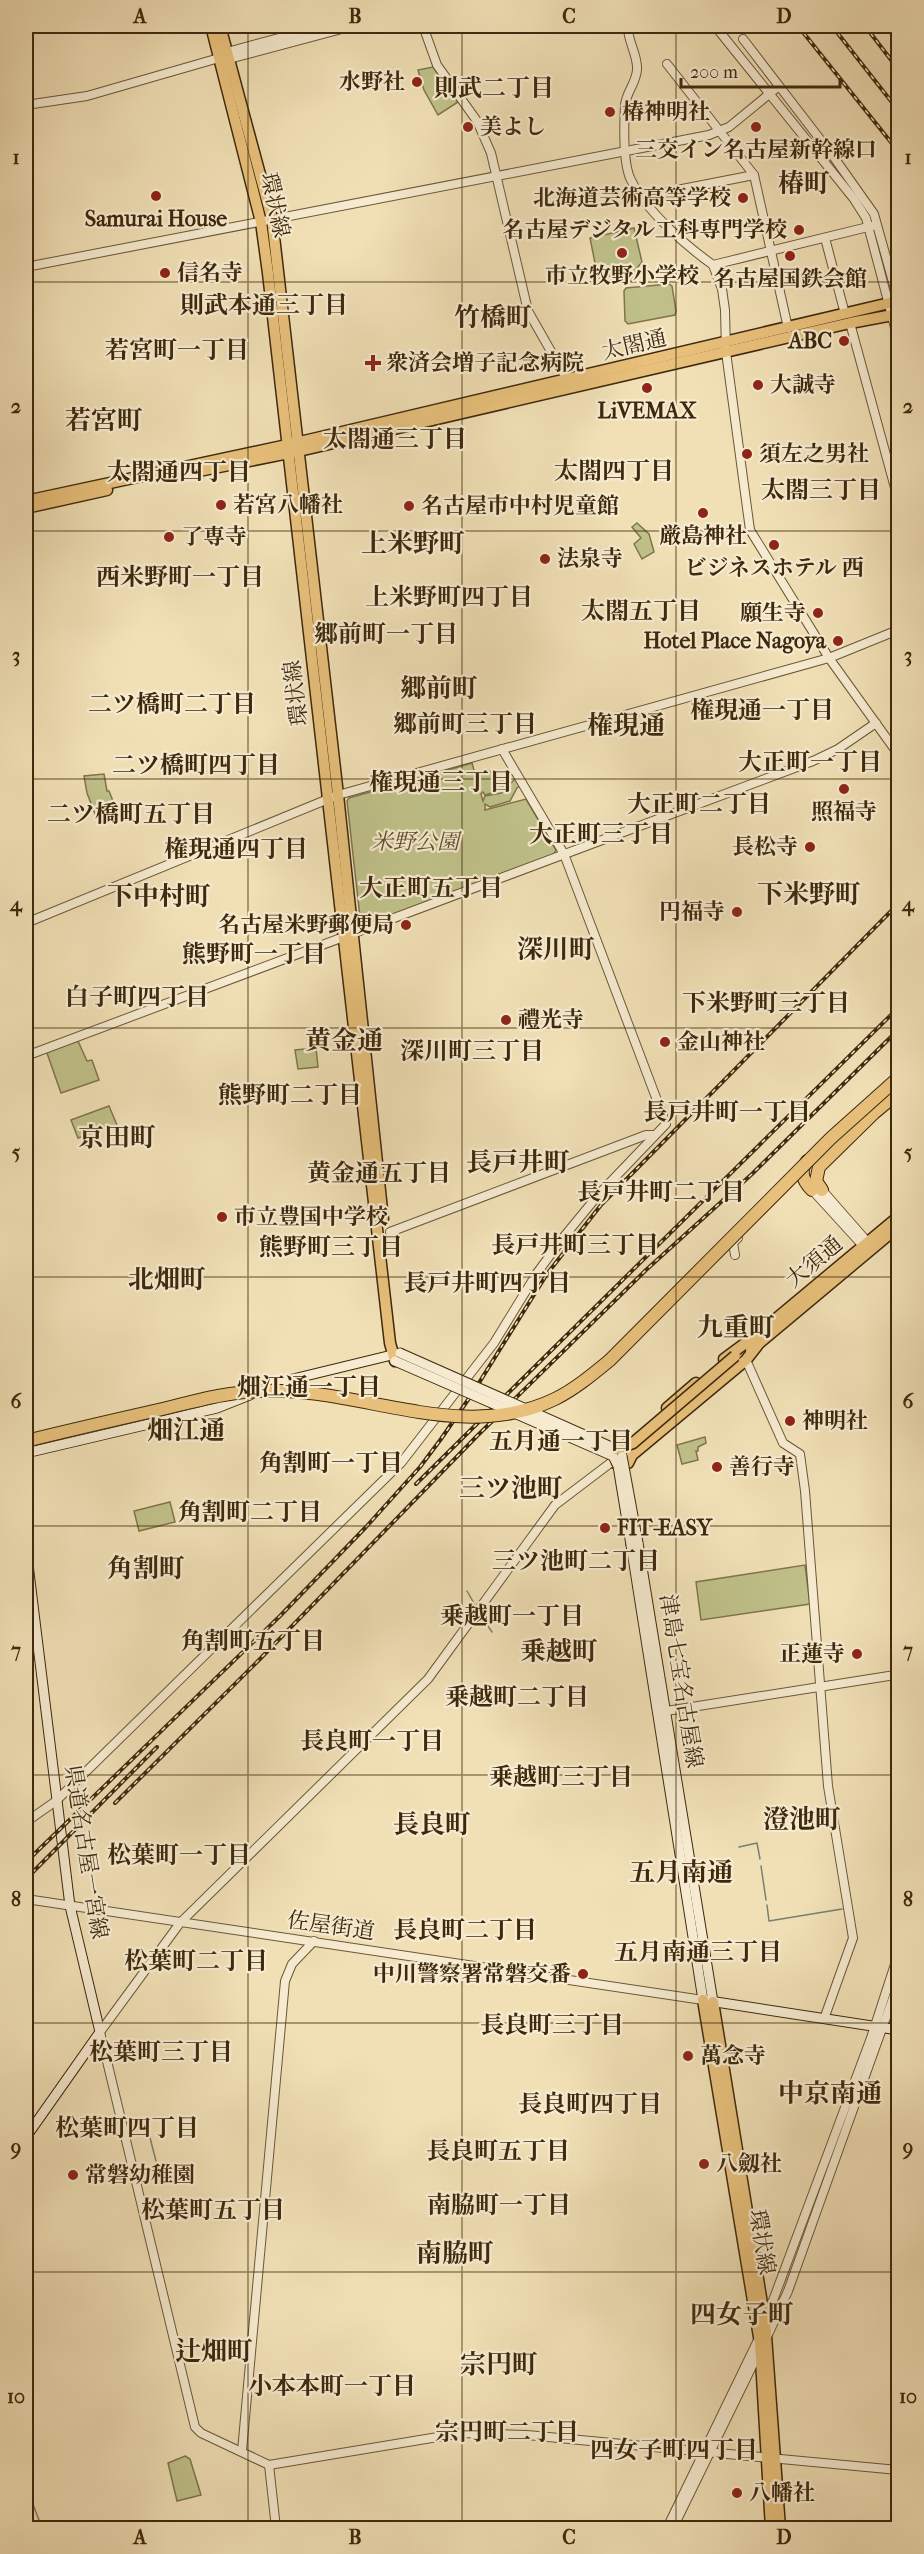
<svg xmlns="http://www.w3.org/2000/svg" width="924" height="2554" font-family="'IM FELL French Canon','Noto Serif JP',serif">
  <rect width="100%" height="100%" fill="#f1e0b6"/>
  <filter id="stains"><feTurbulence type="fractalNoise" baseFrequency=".00333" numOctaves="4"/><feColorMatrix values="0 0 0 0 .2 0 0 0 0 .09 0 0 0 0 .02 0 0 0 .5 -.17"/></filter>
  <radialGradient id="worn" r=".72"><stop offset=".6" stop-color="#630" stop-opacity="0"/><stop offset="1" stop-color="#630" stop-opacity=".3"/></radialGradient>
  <g fill="#c0c18a" stroke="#7f754c" stroke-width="1.5">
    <polygon points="433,67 458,102 438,115 424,90 418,70"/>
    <polygon points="634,228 642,262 637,268 638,272 631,275 634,281 623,281 618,275 598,278 590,238"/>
    <polygon points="669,284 672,286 676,311 675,315 628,324 625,321 624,291 626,288"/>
    <polygon points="637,523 649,534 654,552 642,559 634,544 641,538 632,527"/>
    <path d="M472,763L477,781L480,779L479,776L487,770L508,782C501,790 494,792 485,795L483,792L481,794L483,801L485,796L501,793L516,778L520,786L517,788L510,801L490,807L485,804V810L526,799L556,850L554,854L361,926L347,801L349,798Z"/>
    <polygon points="104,774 107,791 109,791 115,806 95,814 87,793 84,776"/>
    <polygon points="78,1041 87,1061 92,1060 99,1080 61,1093 47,1053 48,1051"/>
    <polygon points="316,1048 318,1067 298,1069 295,1050"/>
    <polygon points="109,1106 117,1125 78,1138 71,1120"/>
    <polygon points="705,1437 706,1443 698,1447 698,1451 696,1451 698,1460 682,1464 677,1445"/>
    <polygon points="170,1502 175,1522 139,1531 134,1511"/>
    <polygon points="805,1565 810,1604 701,1620 696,1582"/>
    <polygon points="185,2456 190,2459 201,2495 177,2501 168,2463"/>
  </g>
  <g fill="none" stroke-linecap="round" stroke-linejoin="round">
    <g stroke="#768172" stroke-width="1.5">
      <polyline points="467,1591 475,1605"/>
      <polyline points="481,1616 492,1632"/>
      <polyline points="739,1847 757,1843 760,1859"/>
      <polyline points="761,1866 766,1900"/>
      <polyline points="767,1905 769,1921 842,1909"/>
      <polyline points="147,2126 156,2161"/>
      <polyline points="26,2486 42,2528"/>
    </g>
    <g stroke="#6b5737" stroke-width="10">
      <g id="tertiary">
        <polyline points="423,26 437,65 477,121 491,153 528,311 569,383"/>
        <path d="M628,26C627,41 638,54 637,70C636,83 626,93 625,105C624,124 623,161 630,178C645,210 685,245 713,265L722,289L725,310L726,352L750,530L829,658L898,754"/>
        <polyline points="715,26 854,199 866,218 898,339"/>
        <polyline points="743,39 833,156 874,214 898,300"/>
        <polyline points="224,58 229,59 353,26"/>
        <polyline points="667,64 754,175 788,328"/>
        <polyline points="26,105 87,96 219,58 227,52 324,26"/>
        <polyline points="641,197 754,175"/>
        <polyline points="825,238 845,314"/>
        <polyline points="713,265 872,226"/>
        <polyline points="26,267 709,135 729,127 779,86"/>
        <polyline points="850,323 895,488 898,493"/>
        <polyline points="26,923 338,795 829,658 898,630"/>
        <polyline points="26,1056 813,761 838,749 876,723"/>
        <polyline points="812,1190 865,1248"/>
        <polyline points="822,1190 871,1246"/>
        <polyline points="390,1232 646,1135 653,1135"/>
        <polyline points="735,1255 733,1243 738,1238"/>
        <polyline points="746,1360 783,1443 800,1454 805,1491 828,1786 853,1938 824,2019"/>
        <polyline points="660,1712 895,1675 898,1676"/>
        <polyline points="26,1822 56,1801 401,1463 494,1343 537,1273 562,1239 599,1194 666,1124 564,854 502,749"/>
        <polyline points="26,1899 703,2000"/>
        <polyline points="765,2322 871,2038 898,1955"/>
        <polyline points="766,2339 788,2291 898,1984"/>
        <polyline points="242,2451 285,1981 292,1964 314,1941"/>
        <polyline points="269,2465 462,2433 527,2435 898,2470"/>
        <polyline points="276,2528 269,2465 201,2433 195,2427 100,2032 180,1923 428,1679 555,1505 613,1461"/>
        <polyline points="667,2528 759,2338"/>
        <polyline points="673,2528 760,2350"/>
      </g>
    </g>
    <g stroke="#3e290d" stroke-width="11">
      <g id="secondary">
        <polyline points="256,1388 400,1353"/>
        <polyline points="26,1453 217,1408 250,1395"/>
        <polyline points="638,1543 713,2002"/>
        <polyline points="631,1545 703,2000 898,2030"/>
        <polyline points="26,1548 70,1906 100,2032 26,2137"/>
      </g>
    </g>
    <g stroke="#3e290d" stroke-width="13">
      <g id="primary">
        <polyline points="211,26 261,222 268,273 390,1343 395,1361"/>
        <polyline points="220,26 272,219 338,795 383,1219"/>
        <polyline points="199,471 299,451 850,323 898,314"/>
        <polyline points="26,501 287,445 898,301"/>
        <polyline points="26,508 107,490"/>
        <polyline points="747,1343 898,1217"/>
        <polyline points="751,1350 898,1227"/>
        <polyline points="724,1359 751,1339"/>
        <polyline points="667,1408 696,1383"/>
        <polyline points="615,1463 622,1465 628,1463 632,1455 746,1360 757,1346"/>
        <polyline points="703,2000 760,2343 771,2528"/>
        <polyline points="713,2002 765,2322 780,2528"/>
      </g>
    </g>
    <g stroke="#3e290d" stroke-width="14">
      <g id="motorway">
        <path d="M807,1161C799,1172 803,1181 812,1190"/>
        <polyline points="822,1190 816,1181 819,1167 874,1113 898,1093"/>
      </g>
    </g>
    <use href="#tertiary" stroke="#f6ebd0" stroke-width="8"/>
    <use href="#secondary" stroke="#f6ebd0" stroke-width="9"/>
    <use href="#primary" stroke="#e8c07b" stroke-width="10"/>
    <use href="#motorway" stroke="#e8c07b" stroke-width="12"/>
    <g stroke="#3e290d" stroke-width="4">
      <g id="rail">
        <polyline points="798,26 898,151"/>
        <polyline points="832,26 898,110"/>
        <polyline points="865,26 898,69"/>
        <polyline points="886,26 898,42"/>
        <polyline points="416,1484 898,1008"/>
        <polyline points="115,1803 259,1660 477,1436 646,1270 752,1174 898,1030"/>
        <polyline points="26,1862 280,1616 366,1527 420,1467 441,1439 472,1394 547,1274 601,1205 898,904"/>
        <polyline points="26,1879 157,1747"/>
      </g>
    </g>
    <use href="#rail" stroke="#f6ebd0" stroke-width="1.5" stroke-dasharray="4.5" stroke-linecap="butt"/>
    <g stroke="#3e290d" stroke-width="11" stroke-linecap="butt">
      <g id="secondary-bridge">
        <polyline points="400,1353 616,1449"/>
        <polyline points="395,1361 613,1456 618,1466 631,1545"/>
        <polyline points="622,1456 638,1543"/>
      </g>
    </g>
    <g stroke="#3e290d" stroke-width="13" stroke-linecap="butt">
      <polyline id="primary-bridge" points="616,1449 633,1443 735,1356"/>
    </g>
    <g stroke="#3e290d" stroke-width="14" stroke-linecap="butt">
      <path id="motorway-bridge" d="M26,1441C70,1430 114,1420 158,1410C192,1402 226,1392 260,1391C359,1386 460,1445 555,1399C575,1389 593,1374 610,1360L831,1138L898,1078"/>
    </g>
    <use href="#secondary-bridge" stroke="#f6ebd0" stroke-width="9"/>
    <use href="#primary-bridge" stroke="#e8c07b" stroke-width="10"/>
    <use href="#motorway-bridge" stroke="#e8c07b" stroke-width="12"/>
  </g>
  <path fill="none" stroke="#3e290d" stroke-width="1.5" stroke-opacity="0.55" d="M248,26V2528M462,26V2528M676,26V2528M26,282H898M26,531H898M26,779H898M26,1028H898M26,1277H898M26,1526H898M26,1775H898M26,2023H898M26,2272H898"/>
  <g fill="#8f2418" stroke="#f6ebd0" stroke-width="2">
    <circle cx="417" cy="82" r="6"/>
    <circle cx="610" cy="112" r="6"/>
    <circle cx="468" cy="127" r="6"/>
    <circle cx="756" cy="127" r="6"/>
    <circle cx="156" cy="196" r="6"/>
    <circle cx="743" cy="198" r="6"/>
    <circle cx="799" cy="230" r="6"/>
    <circle cx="622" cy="253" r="6"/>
    <circle cx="790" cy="256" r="6"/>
    <circle cx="165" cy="273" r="6"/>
    <circle cx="844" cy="341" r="6"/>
    <path d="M370 354h6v6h6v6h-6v6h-6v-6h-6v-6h6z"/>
    <circle cx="758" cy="385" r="6"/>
    <circle cx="647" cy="388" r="6"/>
    <circle cx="747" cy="454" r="6"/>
    <circle cx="221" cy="505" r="6"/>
    <circle cx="409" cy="506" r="6"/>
    <circle cx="703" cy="513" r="6"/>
    <circle cx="169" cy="537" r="6"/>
    <circle cx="774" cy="545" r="6"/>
    <circle cx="545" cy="559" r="6"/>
    <circle cx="818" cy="613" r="6"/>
    <circle cx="838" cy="641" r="6"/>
    <circle cx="844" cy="789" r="6"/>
    <circle cx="810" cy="847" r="6"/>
    <circle cx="737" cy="912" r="6"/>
    <circle cx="406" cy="925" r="6"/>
    <circle cx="506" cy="1020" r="6"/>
    <circle cx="665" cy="1042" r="6"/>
    <circle cx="222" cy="1217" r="6"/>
    <circle cx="790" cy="1421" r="6"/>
    <circle cx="717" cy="1467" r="6"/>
    <circle cx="605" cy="1528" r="6"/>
    <circle cx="857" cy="1654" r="6"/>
    <circle cx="583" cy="1974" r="6"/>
    <circle cx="688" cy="2056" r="6"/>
    <circle cx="704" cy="2164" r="6"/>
    <circle cx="73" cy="2175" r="6"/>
    <circle cx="737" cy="2493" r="6"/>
  </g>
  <g text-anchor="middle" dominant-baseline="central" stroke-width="4.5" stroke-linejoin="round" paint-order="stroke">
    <g font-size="22" font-weight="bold" fill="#3e290d" stroke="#f6ebd0" text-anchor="start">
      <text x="405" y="82" text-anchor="end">水野社</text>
      <text x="622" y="112">椿神明社</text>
      <text x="480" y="127">美よし</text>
      <text x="756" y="150" text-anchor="middle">三交イン名古屋新幹線口</text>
      <text x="731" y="198" text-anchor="end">北海道芸術高等学校</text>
      <text x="156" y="219" text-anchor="middle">Samurai House</text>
      <text x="787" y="230" text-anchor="end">名古屋デジタル工科専門学校</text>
      <text x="177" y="273">信名寺</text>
      <text x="622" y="276" text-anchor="middle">市立牧野小学校</text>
      <text x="790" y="279" text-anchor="middle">名古屋国鉄会館</text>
      <text x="832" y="341" text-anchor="end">ABC</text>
      <text x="386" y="363">衆済会増子記念病院</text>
      <text x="770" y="385">大誠寺</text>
      <text x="647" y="411" text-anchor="middle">LiVEMAX</text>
      <text x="759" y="454">須左之男社</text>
      <text x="233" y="505">若宮八幡社</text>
      <text x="421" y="506">名古屋市中村児童館</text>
      <text x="703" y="536" text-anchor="middle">厳島神社</text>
      <text x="181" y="537">了専寺</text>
      <text x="557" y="559">法泉寺</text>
      <text x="774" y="568" text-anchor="middle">ビジネスホテル 西</text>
      <text x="806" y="613" text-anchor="end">願生寺</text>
      <text x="826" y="641" text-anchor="end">Hotel Place Nagoya</text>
      <text x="844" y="812" text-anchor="middle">照福寺</text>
      <text x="798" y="847" text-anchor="end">長松寺</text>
      <text x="725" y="912" text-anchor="end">円福寺</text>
      <text x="394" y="925" text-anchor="end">名古屋米野郵便局</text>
      <text x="518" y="1020">禮光寺</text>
      <text x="677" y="1042">金山神社</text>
      <text x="234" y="1217">市立豊国中学校</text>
      <text x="802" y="1421">神明社</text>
      <text x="729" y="1467">善行寺</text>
      <text x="617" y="1528">FIT-EASY</text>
      <text x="845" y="1654" text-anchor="end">正蓮寺</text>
      <text x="571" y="1974" text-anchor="end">中川警察署常磐交番</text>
      <text x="700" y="2056">萬念寺</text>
      <text x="716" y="2164">八劔社</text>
      <text x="85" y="2175">常磐幼稚園</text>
      <text x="749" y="2493">八幡社</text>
    </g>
    <g font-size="22" fill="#3e290d" stroke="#f6ebd0">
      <text transform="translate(275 205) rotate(78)">環状線</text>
      <text transform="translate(634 345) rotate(-13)">太閤通</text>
      <text transform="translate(296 693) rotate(-97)">環状線</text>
      <text transform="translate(814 1262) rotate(-40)">大須通</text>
      <text transform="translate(681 1681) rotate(81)">津島七宝名古屋線</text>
      <text transform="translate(86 1852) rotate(81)">県道名古屋一宮線</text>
      <text transform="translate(331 1926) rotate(8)">佐屋街道</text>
      <text transform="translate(762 2242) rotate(81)">環状線</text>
    </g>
    <g font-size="22" font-style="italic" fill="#5e4f2c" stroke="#f6ebd0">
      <text x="415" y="842">米野公園</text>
    </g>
    <g font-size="24" font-weight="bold" fill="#3e290d" stroke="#f6ebd0">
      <text x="494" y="88">則武二丁目</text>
      <text x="264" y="305">則武本通三丁目</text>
      <text x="177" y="350">若宮町一丁目</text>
      <text x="395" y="439">太閤通三丁目</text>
      <text x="614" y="471">太閤四丁目</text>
      <text x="179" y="472">太閤通四丁目</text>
      <text x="821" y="490">太閤三丁目</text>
      <text x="180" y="577">西米野町一丁目</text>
      <text x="449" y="597">上米野町四丁目</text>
      <text x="641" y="611">太閤五丁目</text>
      <text x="386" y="634">郷前町一丁目</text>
      <text x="172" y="704">二ツ橋町二丁目</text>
      <text x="762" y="710">権現通一丁目</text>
      <text x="465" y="724">郷前町三丁目</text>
      <text x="810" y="762">大正町一丁目</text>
      <text x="196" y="765">二ツ橋町四丁目</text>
      <text x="441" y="782">権現通三丁目</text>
      <text x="699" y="804">大正町二丁目</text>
      <text x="131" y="814">二ツ橋町五丁目</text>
      <text x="601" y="834">大正町三丁目</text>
      <text x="236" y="849">権現通四丁目</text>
      <text x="431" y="888">大正町五丁目</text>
      <text x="254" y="954">熊野町一丁目</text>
      <text x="137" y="997">白子町四丁目</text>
      <text x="766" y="1003">下米野町三丁目</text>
      <text x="472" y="1051">深川町三丁目</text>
      <text x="290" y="1095">熊野町二丁目</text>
      <text x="727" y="1112">長戸井町一丁目</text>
      <text x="379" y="1173">黄金通五丁目</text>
      <text x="661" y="1192">長戸井町二丁目</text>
      <text x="575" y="1245">長戸井町三丁目</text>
      <text x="331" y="1247">熊野町三丁目</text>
      <text x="487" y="1283">長戸井町四丁目</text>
      <text x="309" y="1387">畑江通一丁目</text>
      <text x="561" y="1441">五月通一丁目</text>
      <text x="331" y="1463">角割町一丁目</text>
      <text x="250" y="1512">角割町二丁目</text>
      <text x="576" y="1561">三ツ池町二丁目</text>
      <text x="512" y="1616">乗越町一丁目</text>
      <text x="253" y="1641">角割町五丁目</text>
      <text x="517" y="1697">乗越町二丁目</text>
      <text x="372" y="1741">長良町一丁目</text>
      <text x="561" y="1777">乗越町三丁目</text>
      <text x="179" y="1855">松葉町一丁目</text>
      <text x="465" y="1930">長良町二丁目</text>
      <text x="698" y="1952">五月南通三丁目</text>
      <text x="196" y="1961">松葉町二丁目</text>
      <text x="552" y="2025">長良町三丁目</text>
      <text x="161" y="2052">松葉町三丁目</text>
      <text x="590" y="2104">長良町四丁目</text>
      <text x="127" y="2128">松葉町四丁目</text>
      <text x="498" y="2151">長良町五丁目</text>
      <text x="499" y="2205">南脇町一丁目</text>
      <text x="213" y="2210">松葉町五丁目</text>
      <text x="332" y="2386">小本本町一丁目</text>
      <text x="507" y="2432">宗円町二丁目</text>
      <text x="674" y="2450">四女子町四丁目</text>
    </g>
    <g font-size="26" font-weight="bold" fill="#3e290d" stroke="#f6ebd0">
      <text x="804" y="183">椿町</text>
      <text x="493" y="317">竹橋町</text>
      <text x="104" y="420">若宮町</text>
      <text x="413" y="543">上米野町</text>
      <text x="439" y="688">郷前町</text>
      <text x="626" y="725">権現通</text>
      <text x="809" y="894">下米野町</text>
      <text x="159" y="896">下中村町</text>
      <text x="556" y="949">深川町</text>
      <text x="344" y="1040">黄金通</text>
      <text x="117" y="1137">京田町</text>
      <text x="518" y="1162">長戸井町</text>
      <text x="167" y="1279">北畑町</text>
      <text x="736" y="1327">九重町</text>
      <text x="186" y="1430">畑江通</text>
      <text x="511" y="1488">三ツ池町</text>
      <text x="146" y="1568">角割町</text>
      <text x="559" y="1651">乗越町</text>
      <text x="802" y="1819">澄池町</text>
      <text x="432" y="1824">長良町</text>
      <text x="681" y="1872">五月南通</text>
      <text x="830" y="2093">中京南通</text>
      <text x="455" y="2253">南脇町</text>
      <text x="742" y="2314">四女子町</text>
      <text x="214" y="2351">辻畑町</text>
      <text x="499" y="2364">宗円町</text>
    </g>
  </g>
  <rect width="924" height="2554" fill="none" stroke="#f1e0b6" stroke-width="66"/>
  <path d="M681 78v9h159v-9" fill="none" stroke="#3e290d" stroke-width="3"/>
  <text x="690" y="78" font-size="18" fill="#3e290d" stroke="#f6ebd0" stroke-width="4.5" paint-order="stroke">200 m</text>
  <rect x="33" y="33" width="858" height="2488" fill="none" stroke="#3e290d" stroke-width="2"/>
  <g font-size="20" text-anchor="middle" font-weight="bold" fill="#3e290d">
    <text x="140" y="23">A</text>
    <text x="355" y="23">B</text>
    <text x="569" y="23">C</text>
    <text x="784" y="23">D</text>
    <text x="16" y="164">1</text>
    <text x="908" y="164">1</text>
    <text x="16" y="413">2</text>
    <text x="908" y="413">2</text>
    <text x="16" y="662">3</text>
    <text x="908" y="662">3</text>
    <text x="16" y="911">4</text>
    <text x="908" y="911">4</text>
    <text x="16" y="1159">5</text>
    <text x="908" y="1159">5</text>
    <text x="16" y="1408">6</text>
    <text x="908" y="1408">6</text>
    <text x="16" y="1657">7</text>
    <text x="908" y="1657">7</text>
    <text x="16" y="1906">8</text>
    <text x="908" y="1906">8</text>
    <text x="16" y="2155">9</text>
    <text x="908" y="2155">9</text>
    <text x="16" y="2403">10</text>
    <text x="908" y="2403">10</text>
    <text x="140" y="2544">A</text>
    <text x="355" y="2544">B</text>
    <text x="569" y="2544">C</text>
    <text x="784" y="2544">D</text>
  </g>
  <rect width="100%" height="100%" filter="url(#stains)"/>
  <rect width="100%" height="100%" fill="url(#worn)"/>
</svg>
